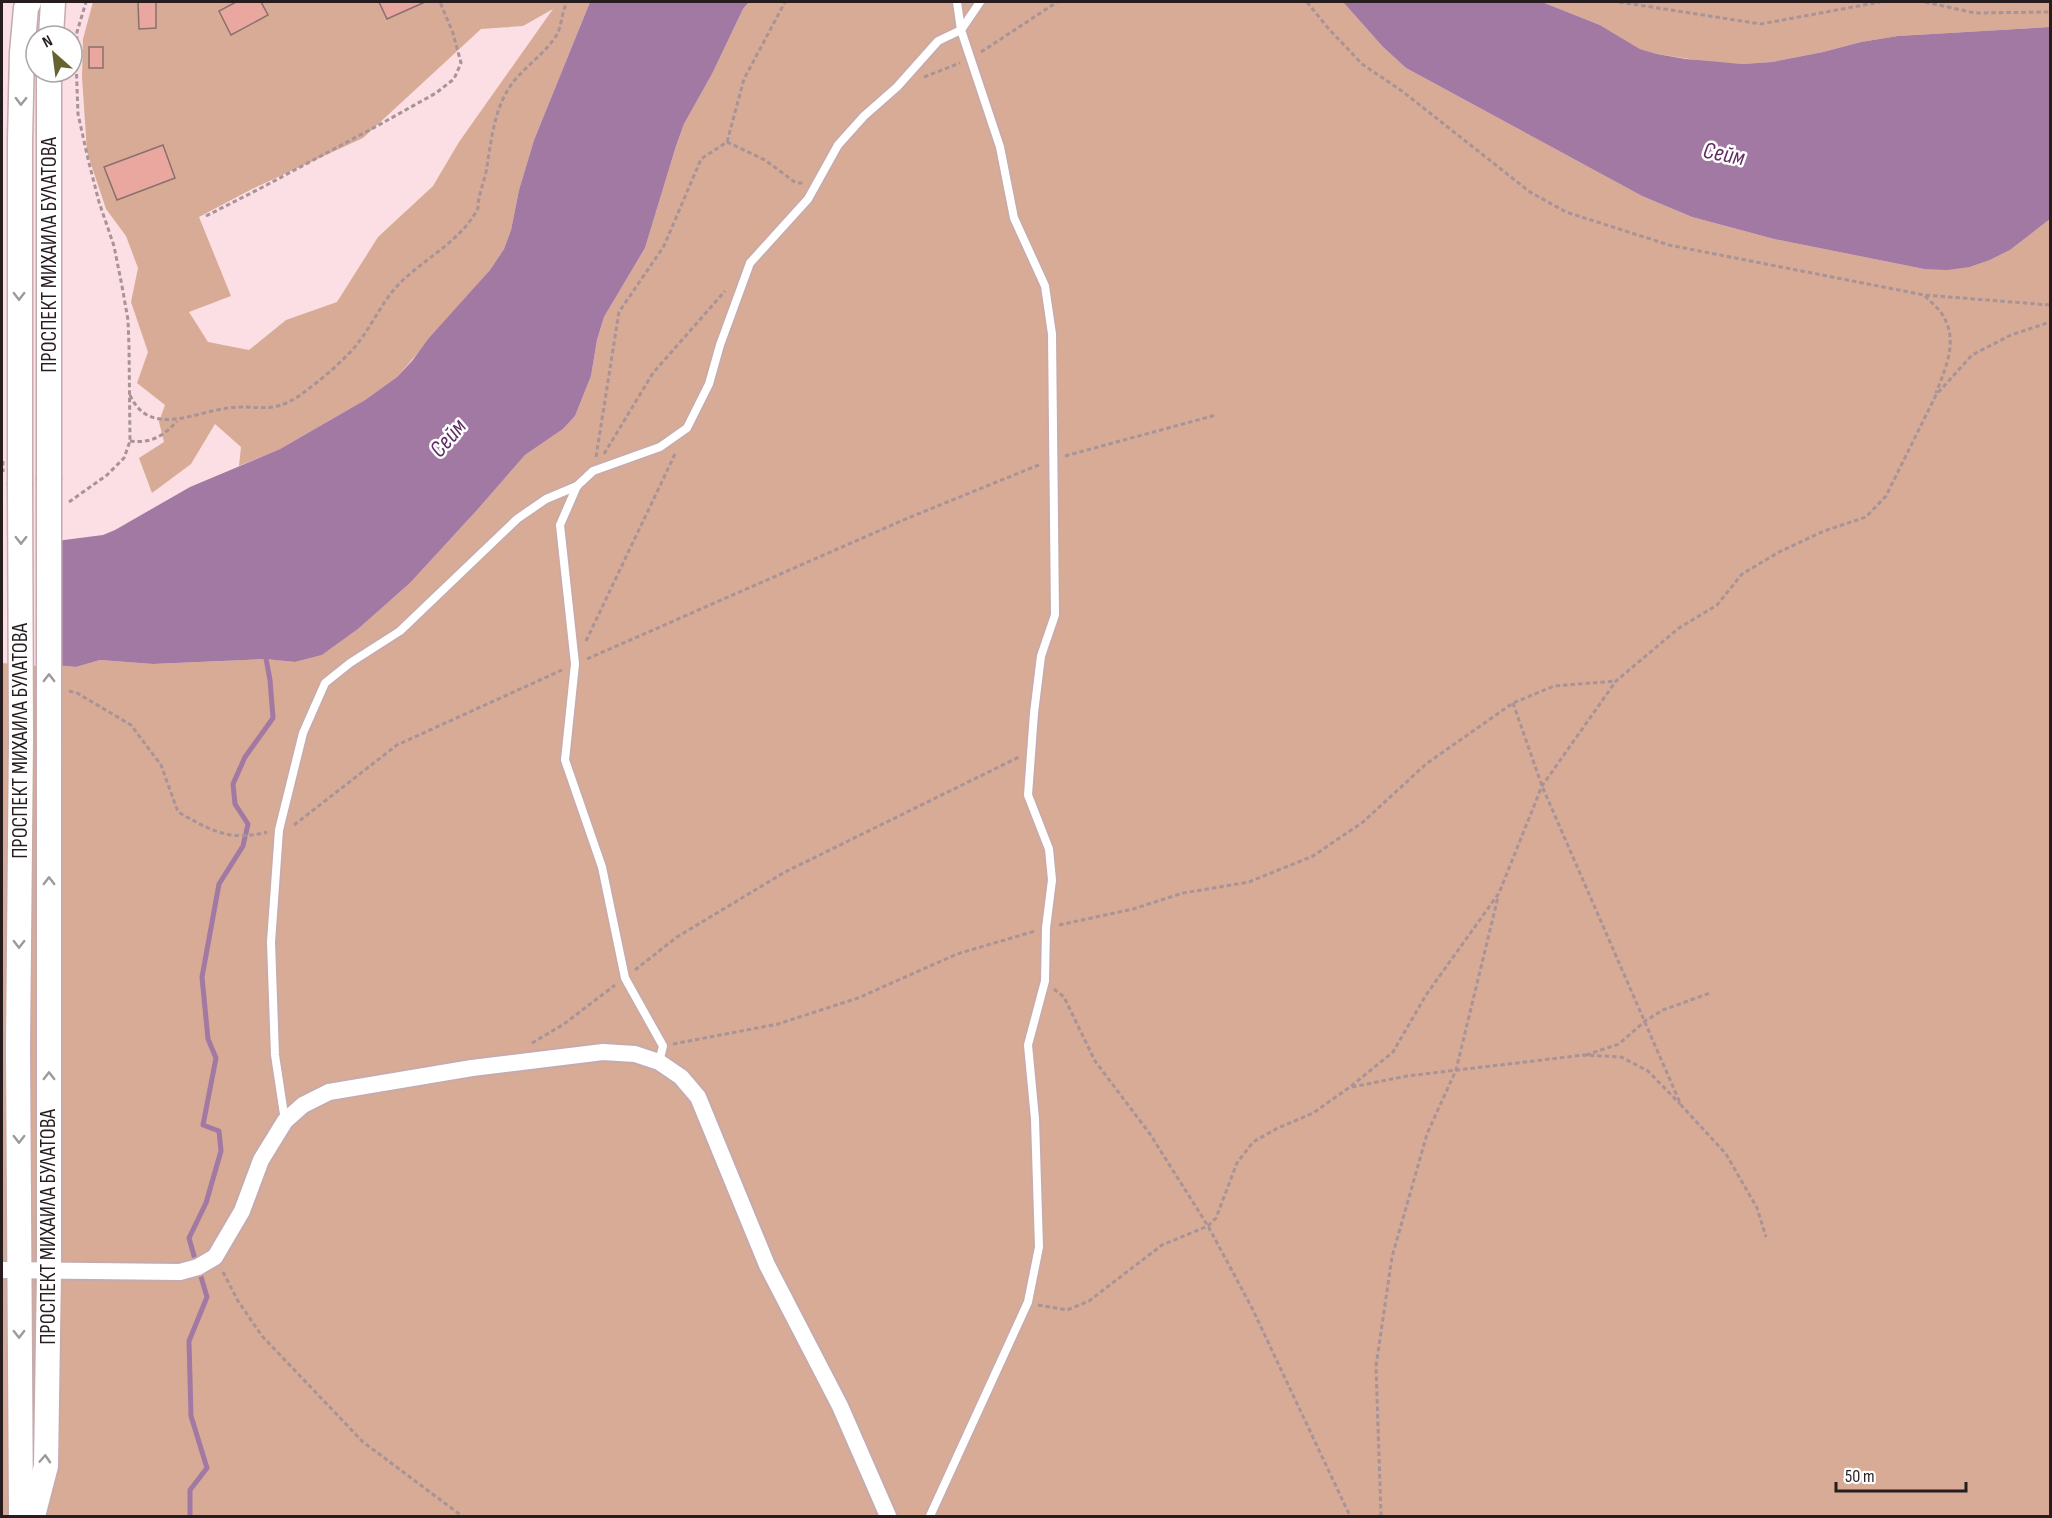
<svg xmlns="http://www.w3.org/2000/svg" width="2052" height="1518" font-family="'Sofia Sans Condensed',sans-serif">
  <rect width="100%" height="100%" fill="#fbdfe4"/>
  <g fill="#d8ab96" fill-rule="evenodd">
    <path d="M93,2H590L534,140L519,190L511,230L504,249L490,270L397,377L365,400L280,449L239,466L241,447L215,424L191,464L152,493L139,458L164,442L159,422L165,405L137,383L148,352L131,302L138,268L126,236L106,209L87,152L82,77L83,39ZM553,9L459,142L433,186L378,237L337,302L286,320L249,350L208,342L189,312L231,296L199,217L252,189L363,138L481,29L523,26Z"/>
    <polygon points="749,2 1343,2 1383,47 1406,68 1642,196 1692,217 1774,239 1924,269 1970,267 1990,260 2010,250 2050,219 2050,1516 2,1516 2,660 76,667 100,660 153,664 265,659 295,662 322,655 358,629 410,583 478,509 525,455 563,429 575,416 591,376 597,340 604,317 645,248 676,146 684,124 712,74 743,9"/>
    <polygon points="1542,2 2050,2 2050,27 1898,36 1861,42 1823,52 1772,62 1742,64 1709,62 1657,54 1640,49 1600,25"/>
  </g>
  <g fill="#a279a3">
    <polygon points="590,2 749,2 743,9 712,74 684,124 676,146 645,248 604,317 597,340 591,376 575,416 563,429 525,455 478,509 410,583 358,629 322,655 295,662 265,659 153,664 100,660 76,667 2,660 2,553 64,540 103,535 115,530 190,487 280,449 365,400 397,377 412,361 429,338 490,270 504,249 511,230 519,190 534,140"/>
    <polygon points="1343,2 1542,2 1600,25 1640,49 1657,54 1686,59 1742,64 1772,62 1823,52 1861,42 1898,36 2050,27 2050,219 2010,250 1990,260 1970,267 1947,270 1924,269 1774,239 1692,217 1642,196 1406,68 1383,47"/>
  </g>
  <polygon fill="#fbdfe4" points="58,538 58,668 2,663 2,549"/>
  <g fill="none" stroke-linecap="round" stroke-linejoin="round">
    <g stroke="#a279a3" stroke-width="5">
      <polyline points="246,833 248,824 235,804 233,784 245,757 273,718 270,680 265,653"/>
      <polyline points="196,1263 189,1238 206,1203 221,1151 219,1131 203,1125 216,1058 208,1039 202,977 219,884 243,846 245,837"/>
      <polyline points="190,1516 190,1490 207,1468 191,1416 189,1341 207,1297 199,1270"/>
    </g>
  </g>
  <g fill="#e9a7a0" stroke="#89706d" stroke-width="1.5">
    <polygon points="138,2 156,2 156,28 139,29"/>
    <polygon points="236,2 261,2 268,15 231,35 219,11"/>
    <polygon points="379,2 425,2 387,19"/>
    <rect x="89" y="47" width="14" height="21"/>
    <polygon points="163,145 175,178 117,200 104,167"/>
  </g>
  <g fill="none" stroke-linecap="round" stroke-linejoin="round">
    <g stroke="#c5aaae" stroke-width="11">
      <g id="lane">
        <polyline points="659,1062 663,1046 625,978 602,867 565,760 575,664 560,525 577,486 593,471 660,447 687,428 709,384 720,345 750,263 808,199 838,145 864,116 897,87 938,41 961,30 957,2"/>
        <polyline points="285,1121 275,1055 271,942 279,830 303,733 325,683 350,663 400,631 517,519 546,499 577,486"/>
        <polyline points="930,1516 1028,1302 1039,1247 1035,1119 1028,1045 1045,981 1046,928 1052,880 1049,849 1028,795 1034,713 1041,656 1055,615 1052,334 1045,286 1014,218 1000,147 961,30 980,2"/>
      </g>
    </g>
    <g stroke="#c5aaae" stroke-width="20">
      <polyline id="street" points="2,1270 180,1272 198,1267 215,1257 242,1211 261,1160 285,1121 303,1105 329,1092 472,1068 603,1052 635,1054 659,1062 681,1077 698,1097 767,1265 840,1406 888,1516"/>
    </g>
    <g stroke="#c5aaae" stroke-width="27">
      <g id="secondary">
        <polyline points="51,36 53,2"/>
        <polyline points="49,478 49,72"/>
        <polyline points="20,482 20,141 22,53 26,8 29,2"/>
        <polyline points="21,739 18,1048 21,1516"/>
        <polyline points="33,1516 46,1466 49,1271 49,736"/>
      </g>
    </g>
    <g stroke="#a89397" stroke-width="3" stroke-dasharray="4.5 3" stroke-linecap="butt">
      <polyline points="1307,2 1328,28 1362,64 1402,91 1530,192 1566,212 1669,245 1924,295 2050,305"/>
      <polyline points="1619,2 1761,24 1880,2"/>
      <polyline points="1925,2 1975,13 2050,12"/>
      <polyline points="981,52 1057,2"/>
      <polyline points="924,77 960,63"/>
      <polyline points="727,142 765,160 796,183 803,183"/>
      <polyline points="206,216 261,188 377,126 436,93 454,79 461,63 453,33 440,2"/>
      <path d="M1925,296C1931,302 1938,308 1942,314C1959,340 1946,367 1936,393"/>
      <path d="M130,395C149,438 195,412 228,408C256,404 271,415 299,396C318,382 338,366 354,348C372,327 382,300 402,281C427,257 462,240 478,208C478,196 483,185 486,172C491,144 493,113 509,88C521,69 543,56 556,36C562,27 561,14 567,2"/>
      <path d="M130,441C150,444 164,436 177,421"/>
      <polyline points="604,454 653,373 725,291"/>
      <polyline points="1065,456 1216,415"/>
      <polyline points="596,457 619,312 664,246 701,159 727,142 744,79 785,2"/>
      <polyline points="69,502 107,475 124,458 130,441 129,346 128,320 122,286 114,246 99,202 88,159 78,114 76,60 77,32 86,2"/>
      <polyline points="586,641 676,452"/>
      <polyline points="587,659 908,518 1041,464"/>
      <path d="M69,691L77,693L131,725L161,765L178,812C210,830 229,842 267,832"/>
      <polyline points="1513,703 1542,786 1681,1105 1726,1154 1757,1208 1766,1237"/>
      <polyline points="294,825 397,745 562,670"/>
      <polyline points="1059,925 1133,909 1183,893 1249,882 1313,856 1363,822 1426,764 1513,703 1554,686 1616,681"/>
      <polyline points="635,970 677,937 785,872 1019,757"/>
      <polyline points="1054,989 1064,997 1095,1061 1150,1134 1208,1226 1252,1308 1350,1516"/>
      <polyline points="532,1043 564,1024 615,985"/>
      <polyline points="673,1044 778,1024 858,998 957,954 1035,931"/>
      <polyline points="1586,1055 1619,1044 1645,1021 1663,1010 1710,993"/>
      <polyline points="1352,1087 1407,1076 1584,1055 1621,1057 1648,1071 1680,1104"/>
      <polyline points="223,1272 238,1301 262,1336 363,1442 462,1516"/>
      <polyline points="1038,1305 1067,1310 1089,1301 1162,1245 1208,1226 1216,1218 1237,1163 1253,1142 1276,1129 1313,1113 1350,1087 1393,1052 1426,995 1499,893 1542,786 1616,681 1679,628 1717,605 1742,574 1779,552 1824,531 1866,517 1886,496 1936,395 1972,355 2011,335 2050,322"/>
      <polyline points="1381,1516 1376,1366 1392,1257 1427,1134 1456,1070 1498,897"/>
    </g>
    <use href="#lane" stroke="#fff" stroke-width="8"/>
    <use href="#street" stroke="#fff" stroke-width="16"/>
    <use href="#secondary" stroke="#fff" stroke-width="24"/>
    <g stroke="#c5aaae" stroke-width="27" stroke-linecap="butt">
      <g id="secondary-bridge">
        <polyline points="20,482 21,739"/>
        <polyline points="49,736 49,478"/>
      </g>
    </g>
    <polyline stroke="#a89397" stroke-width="3" stroke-dasharray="4.5 3" stroke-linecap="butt" points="3,461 3,472"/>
    <use href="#secondary-bridge" stroke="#fff" stroke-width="24"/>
  </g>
  <defs><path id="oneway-chevron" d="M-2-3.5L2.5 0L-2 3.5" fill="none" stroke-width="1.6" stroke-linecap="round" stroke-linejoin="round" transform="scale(1.5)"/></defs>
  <g stroke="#9e999a">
    <use href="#oneway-chevron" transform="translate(21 101) rotate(91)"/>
    <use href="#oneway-chevron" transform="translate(19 296) rotate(90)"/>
    <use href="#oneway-chevron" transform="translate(21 540) rotate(90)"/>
    <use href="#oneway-chevron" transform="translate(49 678) rotate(-90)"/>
    <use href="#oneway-chevron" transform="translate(49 881) rotate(-90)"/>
    <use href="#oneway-chevron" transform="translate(19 944) rotate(90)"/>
    <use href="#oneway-chevron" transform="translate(49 1076) rotate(-90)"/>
    <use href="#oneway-chevron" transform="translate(19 1139) rotate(90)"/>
    <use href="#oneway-chevron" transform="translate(19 1334) rotate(89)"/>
    <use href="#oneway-chevron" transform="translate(45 1459) rotate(-87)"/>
  </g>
  <g text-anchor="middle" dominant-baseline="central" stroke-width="5" stroke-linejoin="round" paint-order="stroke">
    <g font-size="22" fill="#271d1f" stroke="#fff">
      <text transform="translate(49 255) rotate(-90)">ПРОСПЕКТ МИХАИЛА БУЛАТОВА</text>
      <text transform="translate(20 741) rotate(-90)">ПРОСПЕКТ МИХАИЛА БУЛАТОВА</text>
      <text transform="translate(48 1227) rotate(-90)">ПРОСПЕКТ МИХАИЛА БУЛАТОВА</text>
    </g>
    <g font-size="24" font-style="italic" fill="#602c63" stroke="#fff">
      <text transform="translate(1724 154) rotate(11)">Сейм</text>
      <text transform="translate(448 438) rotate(-49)">Сейм</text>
    </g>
  </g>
  <rect width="2052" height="1518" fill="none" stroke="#271d1f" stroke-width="6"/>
  <g transform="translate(54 54) rotate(332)"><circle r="28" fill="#ffffff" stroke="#a9a5a5" stroke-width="1.5"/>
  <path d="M0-4.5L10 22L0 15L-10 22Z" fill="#656330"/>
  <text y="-9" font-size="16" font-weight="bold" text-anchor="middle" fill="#271d1f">N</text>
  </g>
  <path d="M1836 1482v9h130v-9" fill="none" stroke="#271d1f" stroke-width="3"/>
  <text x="1845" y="1482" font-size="18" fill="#271d1f" stroke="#ffffff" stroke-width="4.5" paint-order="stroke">50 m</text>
</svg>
